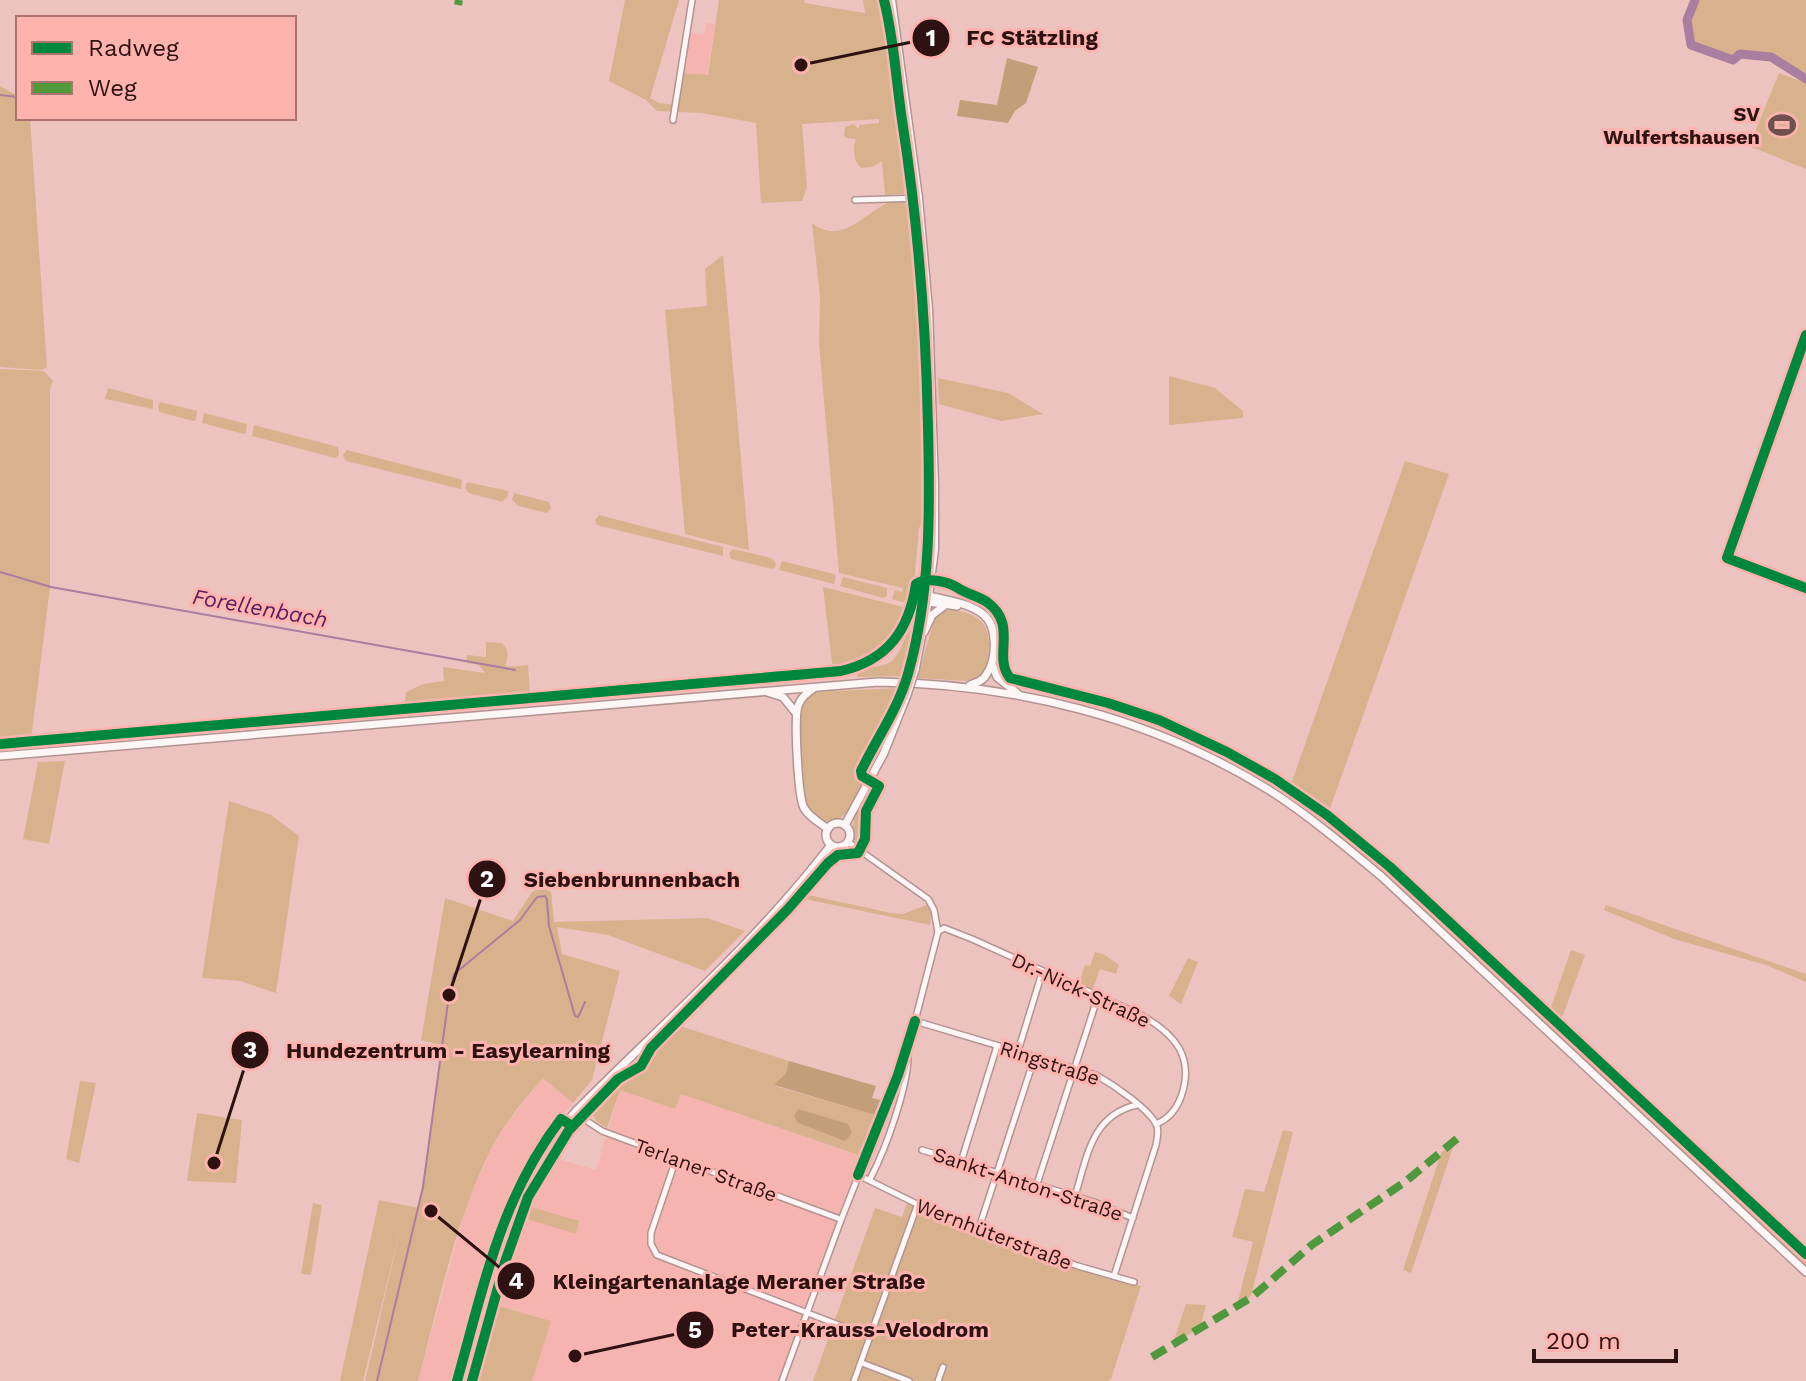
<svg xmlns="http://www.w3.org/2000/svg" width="1806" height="1381" font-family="'Work Sans',sans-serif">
  <rect width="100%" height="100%" fill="#edc3c0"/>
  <g fill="#f5b4b0">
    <polygon points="706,23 715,24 707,76 682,73 688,32 704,35"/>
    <polygon points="543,1078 573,1103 544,1136 504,1213 456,1381 418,1381 467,1204 492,1147 506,1124"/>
    <polygon points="620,1090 675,1109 681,1094 865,1158 782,1381 532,1381 550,1321 495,1305 512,1240 520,1217 576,1233 579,1221 525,1205 552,1157 596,1170"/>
  </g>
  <g fill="#d8b28d">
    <path d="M625,0H679L650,98L659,103L676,105L682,73L708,75L719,0H804L805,3L865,13L863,0H882L911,193L885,195L882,161L872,167L861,168C854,162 852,148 856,139L846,138L844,135L845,127L853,124L859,129V125L879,123V119L802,124L807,187L802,201L761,203L756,123L702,113L657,111L646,100L609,81Z"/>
    <path d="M1698,0H1806V76C1783,61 1759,41 1731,56L1694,44C1689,31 1690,12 1698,0Z"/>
    <polygon points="1779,73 1806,83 1806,169 1749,146"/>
    <polygon points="0,86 18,96 18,118 30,118 47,367 42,370 0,367"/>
    <path d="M895,200H913L923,317L928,464V514L919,528L913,596L910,601L906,603L892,599L895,590L902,592L903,588L839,573L819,343L820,296L812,223C844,248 867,208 895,200Z"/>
    <polygon points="723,255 749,550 685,534 665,310 707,306 705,269"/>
    <polygon points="0,369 44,371 53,381 50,389 50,587 31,740 0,743"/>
    <polygon points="1169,376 1215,388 1243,411 1243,418 1169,425"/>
    <polygon points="938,378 1008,393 1043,414 1001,421 939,404"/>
    <polygon points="108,388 153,400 153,409 105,399"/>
    <polygon points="160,402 197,411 196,420 193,421 159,412 158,406"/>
    <polygon points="204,413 247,424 246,433 244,434 202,423"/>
    <polygon points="254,425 338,447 339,455 335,458 252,436"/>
    <polygon points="347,450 460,479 462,481 461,489 346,461 343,455"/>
    <polygon points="1405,461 1449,474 1328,814 1290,787"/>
    <polygon points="467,482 508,491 508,496 502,502 469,493 465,488"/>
    <polygon points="514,493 549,502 551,508 547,513 518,506 512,500"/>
    <polygon points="599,515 723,547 723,556 597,525 595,520"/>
    <polygon points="733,549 771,558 776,563 775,567 772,569 731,559 729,553"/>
    <polygon points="782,561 834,574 836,576 834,584 779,570"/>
    <polygon points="843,577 887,588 887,596 883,598 840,586"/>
    <path d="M823,587L907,608L910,611C896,645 869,666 833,671Z"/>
    <path d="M953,610C992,615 993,638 985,672L975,679L967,681L917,678L935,618L942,611Z"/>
    <path d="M915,627L901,676L858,677L857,672C868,666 885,668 894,659C903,649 903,634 915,627Z"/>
    <path d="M486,642L502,643C509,651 509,655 505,665L508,667L528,665L530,695L404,708L406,692L423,684L444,681L443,667L485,673L479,665L466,663L467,655L486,657Z"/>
    <path d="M900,688C900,689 901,699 901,700C898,721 861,795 847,812C842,818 833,823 825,821C818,819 810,811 807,805C801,794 797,717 801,706C803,700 807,696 813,692Z"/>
    <polygon points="65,761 49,844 23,839 38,762"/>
    <polygon points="873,784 876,789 865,808 864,838 860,845 852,838 854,818"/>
    <polygon points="229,801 271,815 299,836 276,993 240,981 202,978"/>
    <polygon points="1332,820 1380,860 1806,1257 1806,1266 1420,907 1328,827"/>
    <path d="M542,887L551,892L554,922L707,918L745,931L705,971L608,935L557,927L562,954L620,971L592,1080L573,1103L543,1078C524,1100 505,1122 492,1147C455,1220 439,1303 418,1381H365L403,1218L363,1381H340L379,1200L419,1208L443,1046L421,1040L445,898L513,921L532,892Z"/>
    <polygon points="804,894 891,913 903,914 926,905 931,911 930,925 800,898"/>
    <polygon points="1606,905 1786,967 1806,974 1806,982 1766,965 1674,939 1604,910"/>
    <polygon points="1571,950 1585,955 1563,1015 1558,1020 1549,1013"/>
    <polygon points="1095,952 1105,955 1119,965 1116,974 1100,969 1093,989 1079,983 1085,965 1090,966"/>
    <polygon points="1188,958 1198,962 1181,1004 1169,996"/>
    <polygon points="677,1025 789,1061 786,1073 775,1086 875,1115 858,1155 681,1094 675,1109 620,1090 607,1128 597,1122 590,1111 623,1077 643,1066 648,1056"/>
    <polygon points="80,1081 96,1083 79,1163 66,1159"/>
    <polygon points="197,1113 242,1120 236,1183 187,1181"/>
    <polygon points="1283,1130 1293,1132 1251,1296 1243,1302 1238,1301 1253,1242 1232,1237 1245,1189 1264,1192"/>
    <polygon points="1454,1144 1411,1273 1403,1270 1441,1153"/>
    <polygon points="313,1203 322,1205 311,1275 301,1274"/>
    <polygon points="907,1203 1042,1256 1141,1286 1111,1379 1108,1381 813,1381 875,1208 902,1217"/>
    <polygon points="525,1205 579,1221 576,1234 520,1217"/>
    <polygon points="1186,1304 1206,1305 1200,1328 1173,1343"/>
    <polygon points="495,1305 551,1321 532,1381 472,1381"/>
  </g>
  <g fill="#c39f79">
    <polygon points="1007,58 1038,67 1026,103 1015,111 1008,123 957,116 960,100 997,105"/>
    <polygon points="789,1061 876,1086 872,1098 881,1100 875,1115 774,1085 786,1073"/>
    <polygon points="798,1109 848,1124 852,1133 845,1141 798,1123 794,1116"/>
  </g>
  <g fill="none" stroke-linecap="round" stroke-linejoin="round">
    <g stroke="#aa7ea0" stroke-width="2">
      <polyline points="0,95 18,97"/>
      <polyline points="0,572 51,587 515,670"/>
      <polyline points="377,1381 423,1187 449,995 454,974 520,920 537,897 545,896 547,900 549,926 575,1016 578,1017 585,1002"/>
    </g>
    <polyline stroke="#aa7ea0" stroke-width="9" points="1695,0 1687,20 1691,45 1733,60 1740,54 1771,57 1806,79"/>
    <g stroke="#b39391" stroke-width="8">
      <g id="minor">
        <polyline points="673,120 692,0"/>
        <polyline points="855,200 919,198"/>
        <path d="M938,932L944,928L972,939L1141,1015C1175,1034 1195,1057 1181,1097C1176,1110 1169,1119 1156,1124"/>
        <path d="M915,1021L1096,1075C1112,1084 1150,1109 1157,1126C1159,1132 1157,1139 1156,1145L1114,1276"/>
        <polyline points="1018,1051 1042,973"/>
        <polyline points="575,1113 602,1131 840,1219"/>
        <polyline points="922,1150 1094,1202 1133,1218"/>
        <polyline points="676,1159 651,1233 651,1244 657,1255 870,1337"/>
        <polyline points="961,1162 997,1046"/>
        <polyline points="858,1175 933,1212 1078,1266 1134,1282"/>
        <path d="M870,1179C885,1151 910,1083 908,1051"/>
        <polyline points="1037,1184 1098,996"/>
        <path d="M1075,1196C1087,1158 1091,1115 1137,1105"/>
        <polyline points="979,1228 1035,1056"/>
        <polyline points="862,1363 909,1381"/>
        <polyline points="782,1381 841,1220 898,1075 915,1021 938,932 934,910 928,899 848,842"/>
        <polyline points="854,1381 917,1206"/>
        <polyline points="938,1381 943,1367"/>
      </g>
    </g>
    <g stroke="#b39391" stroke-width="9">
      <polyline id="tertiary" points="892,0 919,198 929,309 935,485 935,549 929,596"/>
    </g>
    <g stroke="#b39391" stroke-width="10">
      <g id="secondary">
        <polyline points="915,670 929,598"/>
        <circle cx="838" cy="835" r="12"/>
        <polyline points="845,825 884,753 907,695"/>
        <path d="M464,1381C491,1287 508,1186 576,1111C662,1024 756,943 831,845"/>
      </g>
    </g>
    <g stroke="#b39391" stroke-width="10">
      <g id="primary">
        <path d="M929,596C946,600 970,603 984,615C998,627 997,660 986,675C983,681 976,683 970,685"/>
        <polyline points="929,602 957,606"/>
        <polyline points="924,632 932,615 944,606"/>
        <polyline points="992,664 997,677 1017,693"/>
        <path d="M814,688C807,693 801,697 798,706C794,719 798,797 804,808C809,817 819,822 828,829"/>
        <polyline points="767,692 783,697 796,713"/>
        <path d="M0,756L878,682C1016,684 1151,717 1269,790C1308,815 1345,846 1381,876L1806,1272"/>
      </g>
    </g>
    <use href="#minor" stroke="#fcf6f6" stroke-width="5"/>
    <use href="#tertiary" stroke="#fcf6f6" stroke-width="6"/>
    <use href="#secondary" stroke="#fcf6f6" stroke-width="7"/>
    <use href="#primary" stroke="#fcf6f6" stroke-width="7"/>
    <g stroke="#b39391" stroke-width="10" stroke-linecap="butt">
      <polyline id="secondary-bridge" points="907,695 915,670"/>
    </g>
    <use href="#secondary-bridge" stroke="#fcf6f6" stroke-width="7"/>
    <g stroke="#4f983c" stroke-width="8" stroke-dasharray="16 8" stroke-linecap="butt">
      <polyline points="458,5 459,0"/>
      <polyline points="1152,1357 1252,1297 1313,1244 1405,1182 1459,1137"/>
    </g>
    <g stroke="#ffb3ae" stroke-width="15">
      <g id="cycleway">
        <polyline points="1806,335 1727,558 1806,588"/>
        <path d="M0,744L841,671C888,660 909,630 916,584C927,577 947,581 958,588C967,594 978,596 987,602C1019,625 992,656 1010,678L1108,703L1159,720L1227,752L1275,779L1327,815L1390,867L1806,1254"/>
        <polyline points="858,1175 898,1075 915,1021"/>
        <path d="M457,1381C484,1286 500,1199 561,1119L569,1124"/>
        <path d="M472,1381L505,1262L528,1197L569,1130L618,1079L641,1066L651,1048L788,909L828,863L838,855L858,853L865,839L866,811L879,786L862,776L861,771C877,738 898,709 908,674C931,593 930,510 928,427C926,322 918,223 902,120C896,80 894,39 884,0"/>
      </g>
    </g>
    <use href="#cycleway" stroke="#00873e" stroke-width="10"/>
  </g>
  <defs>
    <g id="stadium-bare" transform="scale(2.16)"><path d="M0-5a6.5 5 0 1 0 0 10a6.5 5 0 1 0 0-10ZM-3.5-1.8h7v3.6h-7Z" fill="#70504e" stroke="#ffb3ae" stroke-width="2.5" paint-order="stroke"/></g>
  </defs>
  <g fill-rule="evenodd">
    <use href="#stadium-bare" x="1782" y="125"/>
  </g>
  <g text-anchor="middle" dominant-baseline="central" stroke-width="6" stroke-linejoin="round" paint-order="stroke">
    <g font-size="20" font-weight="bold" fill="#2d1211" stroke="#ffb3ae" text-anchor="end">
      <text x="1760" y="114">SV<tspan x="1760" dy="23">Wulfertshausen</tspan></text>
    </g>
    <g font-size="20" fill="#2d1211" stroke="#ffb3ae">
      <text transform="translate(1081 990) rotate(25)">Dr.-Nick-Straße</text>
      <text transform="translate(1050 1063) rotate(18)">Ringstraße</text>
      <text transform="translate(706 1170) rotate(20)">Terlaner Straße</text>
      <text transform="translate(1028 1184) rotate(18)">Sankt-Anton-Straße</text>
      <text transform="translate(994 1234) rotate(21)">Wernhüterstraße</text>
    </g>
    <g font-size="22" font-style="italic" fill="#581d5f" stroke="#ffb3ae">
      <text transform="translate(260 608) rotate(10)">Forellenbach</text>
    </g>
  </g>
  <path fill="none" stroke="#2d1211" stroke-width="3" d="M801 65L931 38M449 995L487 879M214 1163L250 1050M431 1211L516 1281M575 1356L695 1330"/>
  <g fill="#2d1211" stroke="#ffb3ae" stroke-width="3">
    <circle cx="801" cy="65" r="8"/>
    <circle cx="449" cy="995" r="8"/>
    <circle cx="214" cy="1163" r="8"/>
    <circle cx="431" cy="1211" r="8"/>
    <circle cx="575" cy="1356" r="8"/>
    <circle cx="931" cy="38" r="20"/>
    <circle cx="487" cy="879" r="20"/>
    <circle cx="250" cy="1050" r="20"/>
    <circle cx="516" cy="1281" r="20"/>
    <circle cx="695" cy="1330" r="20"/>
  </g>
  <g font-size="24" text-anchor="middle" font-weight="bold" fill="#fff">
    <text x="931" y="46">1</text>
    <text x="487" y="887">2</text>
    <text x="250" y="1058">3</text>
    <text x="516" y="1289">4</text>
    <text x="695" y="1338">5</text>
  </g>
  <g font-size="22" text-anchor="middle" font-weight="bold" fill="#2d1211" stroke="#ffb3ae" stroke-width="6" stroke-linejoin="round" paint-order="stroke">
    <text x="1032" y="45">FC Stätzling</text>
    <text x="632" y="887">Siebenbrunnenbach</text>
    <text x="448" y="1058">Hundezentrum - Easylearning</text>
    <text x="739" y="1289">Kleingartenanlage Meraner Straße</text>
    <text x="860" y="1337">Peter-Krauss-Velodrom</text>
  </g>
  <rect x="16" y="16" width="280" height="104" fill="#ffb3ae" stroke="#ab736f" stroke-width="2"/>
  <rect x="32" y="42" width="40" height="12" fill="#00873e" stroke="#ab736f" stroke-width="2"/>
  <text x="88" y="56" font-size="24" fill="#2d1211">Radweg</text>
  <rect x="32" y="82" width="40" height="12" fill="#4f983c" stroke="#ab736f" stroke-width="2"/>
  <text x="88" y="96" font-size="24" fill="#2d1211">Weg</text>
  <path d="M1534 1349v12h142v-12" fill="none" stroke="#2d1211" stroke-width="4"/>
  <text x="1546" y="1349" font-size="24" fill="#2d1211" stroke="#ffb3ae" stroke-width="6" paint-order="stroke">200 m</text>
</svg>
